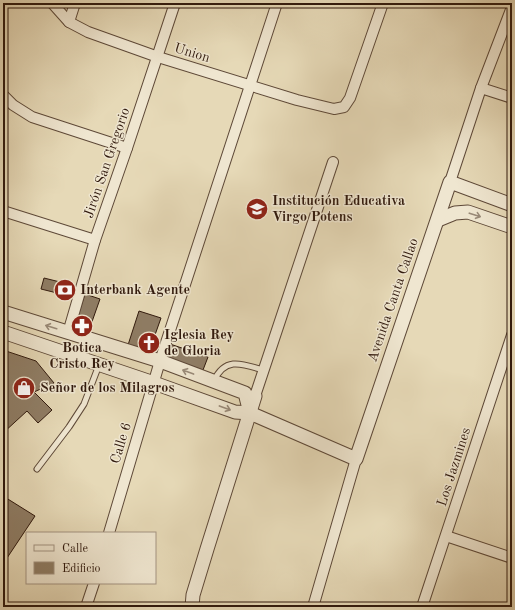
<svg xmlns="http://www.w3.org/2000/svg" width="515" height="610" font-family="'Old Standard TT',serif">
  <rect width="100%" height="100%" fill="#e6d9b7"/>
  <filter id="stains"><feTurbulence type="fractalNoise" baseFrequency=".005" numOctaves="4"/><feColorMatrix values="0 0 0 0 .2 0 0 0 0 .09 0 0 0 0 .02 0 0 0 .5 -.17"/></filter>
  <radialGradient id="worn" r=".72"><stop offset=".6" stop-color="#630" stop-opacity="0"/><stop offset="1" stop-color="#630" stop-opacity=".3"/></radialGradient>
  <g fill="#8f7d65" stroke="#30190d">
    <polygon points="44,278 72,285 69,296 41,289"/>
    <polygon points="85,294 100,299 88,333 74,328"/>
    <polygon points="139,311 161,318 150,349 145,350 128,345"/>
    <polygon points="170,344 208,357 203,370 165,357"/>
    <polygon points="3,350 36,361 54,383 34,392 52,410 38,423 27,411 3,433"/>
    <polygon points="3,496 35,516 3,564"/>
  </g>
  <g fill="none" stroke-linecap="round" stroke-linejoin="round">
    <g stroke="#5e4938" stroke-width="7">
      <g id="service">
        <path d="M214,381C225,356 243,364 263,370"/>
        <polyline points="37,469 69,427 84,404 99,365"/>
      </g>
    </g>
    <g stroke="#5e4938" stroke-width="12">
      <g id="minor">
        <polyline points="52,3 69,22 88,32 158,57 297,100 334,109 344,107 350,98 383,3"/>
        <polyline points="69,22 75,3"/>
        <polyline points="481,88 512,98"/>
        <polyline points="3,95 13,105 32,117 127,148"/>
        <polyline points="450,182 481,88 512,7"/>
        <polyline points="3,211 95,240"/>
        <polyline points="68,333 95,240 127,148 175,3"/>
        <polyline points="255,396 333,162"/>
        <polyline points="109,533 160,361 277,3"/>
        <polyline points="446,536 512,558"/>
        <polyline points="86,607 94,583"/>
        <polyline points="313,607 356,459"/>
        <polyline points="422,607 512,335"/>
      </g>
    </g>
    <g stroke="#5e4938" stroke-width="15">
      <g id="tertiary">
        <polyline points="438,220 455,213 468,212 512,227"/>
        <polyline points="3,312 160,361 245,393 250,413"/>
        <polyline points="3,332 154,383 235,412 250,413 356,459 450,182 512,205"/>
        <polyline points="192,607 193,595 207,549 255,396"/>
      </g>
    </g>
    <use href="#service" stroke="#efe6d0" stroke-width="5"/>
    <use href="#minor" stroke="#efe6d0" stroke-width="10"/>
    <use href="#tertiary" stroke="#efe6d0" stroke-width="13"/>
  </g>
  <defs><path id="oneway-shaft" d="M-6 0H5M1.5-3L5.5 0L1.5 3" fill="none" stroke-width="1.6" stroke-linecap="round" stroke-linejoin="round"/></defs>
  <g stroke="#998a78">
    <use href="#oneway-shaft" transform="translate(475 215) rotate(18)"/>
    <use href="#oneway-shaft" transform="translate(51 327) rotate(-163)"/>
    <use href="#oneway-shaft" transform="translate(188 372) rotate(-160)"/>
    <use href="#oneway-shaft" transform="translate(225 408) rotate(20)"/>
  </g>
  <defs>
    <g id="school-disc" transform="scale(1.15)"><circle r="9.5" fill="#8f2418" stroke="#efe6d0"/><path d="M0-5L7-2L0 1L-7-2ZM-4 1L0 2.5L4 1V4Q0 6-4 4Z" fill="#fff"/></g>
    <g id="bank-disc" transform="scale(1.15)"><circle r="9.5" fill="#8f2418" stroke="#efe6d0"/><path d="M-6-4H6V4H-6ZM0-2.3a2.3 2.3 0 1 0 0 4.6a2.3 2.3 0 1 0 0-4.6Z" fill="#fff"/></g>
    <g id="pharmacy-disc" transform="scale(1.15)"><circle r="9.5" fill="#8f2418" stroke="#efe6d0"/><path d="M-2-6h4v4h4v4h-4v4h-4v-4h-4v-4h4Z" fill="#fff"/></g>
    <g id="church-disc" transform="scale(1.15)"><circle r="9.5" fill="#8f2418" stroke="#efe6d0"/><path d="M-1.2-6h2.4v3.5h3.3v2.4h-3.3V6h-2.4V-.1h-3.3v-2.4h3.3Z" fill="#fff"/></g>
    <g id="shop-disc" transform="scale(1.15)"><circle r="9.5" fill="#8f2418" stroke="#efe6d0"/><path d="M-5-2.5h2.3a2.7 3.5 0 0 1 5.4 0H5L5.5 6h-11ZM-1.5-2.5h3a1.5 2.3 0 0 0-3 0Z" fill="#fff"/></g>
  </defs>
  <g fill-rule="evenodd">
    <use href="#school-disc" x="257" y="209"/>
    <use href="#bank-disc" x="65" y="290"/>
    <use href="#pharmacy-disc" x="82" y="326"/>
    <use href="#church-disc" x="149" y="343"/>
    <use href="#shop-disc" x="24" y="388"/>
  </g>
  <g text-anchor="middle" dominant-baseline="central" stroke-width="3" stroke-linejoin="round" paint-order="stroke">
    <g font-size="14" fill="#30190d" stroke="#efe6d0">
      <text transform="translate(192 53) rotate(17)">Union</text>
      <text transform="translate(107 163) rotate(-71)">Jirón San Gregorio</text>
      <text transform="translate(393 300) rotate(-71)">Avenida Canta Callao</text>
      <text transform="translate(121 443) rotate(-73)">Calle 6</text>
      <text transform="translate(454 467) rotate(-72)">Los Jazmines</text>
    </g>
    <g font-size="14" font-weight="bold" fill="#30190d" stroke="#efe6d0" text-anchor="start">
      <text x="272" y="201">Institución Educativa<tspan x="272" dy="16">Virgo Potens</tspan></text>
      <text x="80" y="290">Interbank Agente</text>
      <text x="164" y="335">Iglesia Rey<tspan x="164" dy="16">de Gloria</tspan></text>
      <text x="82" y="348" text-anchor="middle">Botica<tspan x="82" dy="16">Cristo Rey</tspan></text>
      <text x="40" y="388">Señor de los Milagros</text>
    </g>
  </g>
  <rect width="515" height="610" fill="none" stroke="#e6d9b7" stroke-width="16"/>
  <rect x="4" y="4" width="507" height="602" fill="none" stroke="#30190d" stroke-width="2"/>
  <rect x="8" y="8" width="499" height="594" fill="none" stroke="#30190d"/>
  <rect x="26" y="532" width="130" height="52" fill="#efe6d0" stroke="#a39482"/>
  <rect x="34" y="545" width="20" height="6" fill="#efe6d0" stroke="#a39482"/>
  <text x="62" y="552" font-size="12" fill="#30190d">Calle</text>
  <rect x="34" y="562" width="20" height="12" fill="#8f7d65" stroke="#a39482"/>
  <text x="62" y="572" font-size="12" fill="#30190d">Edificio</text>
  <rect width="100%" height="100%" filter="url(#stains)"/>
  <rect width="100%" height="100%" fill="url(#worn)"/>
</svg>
